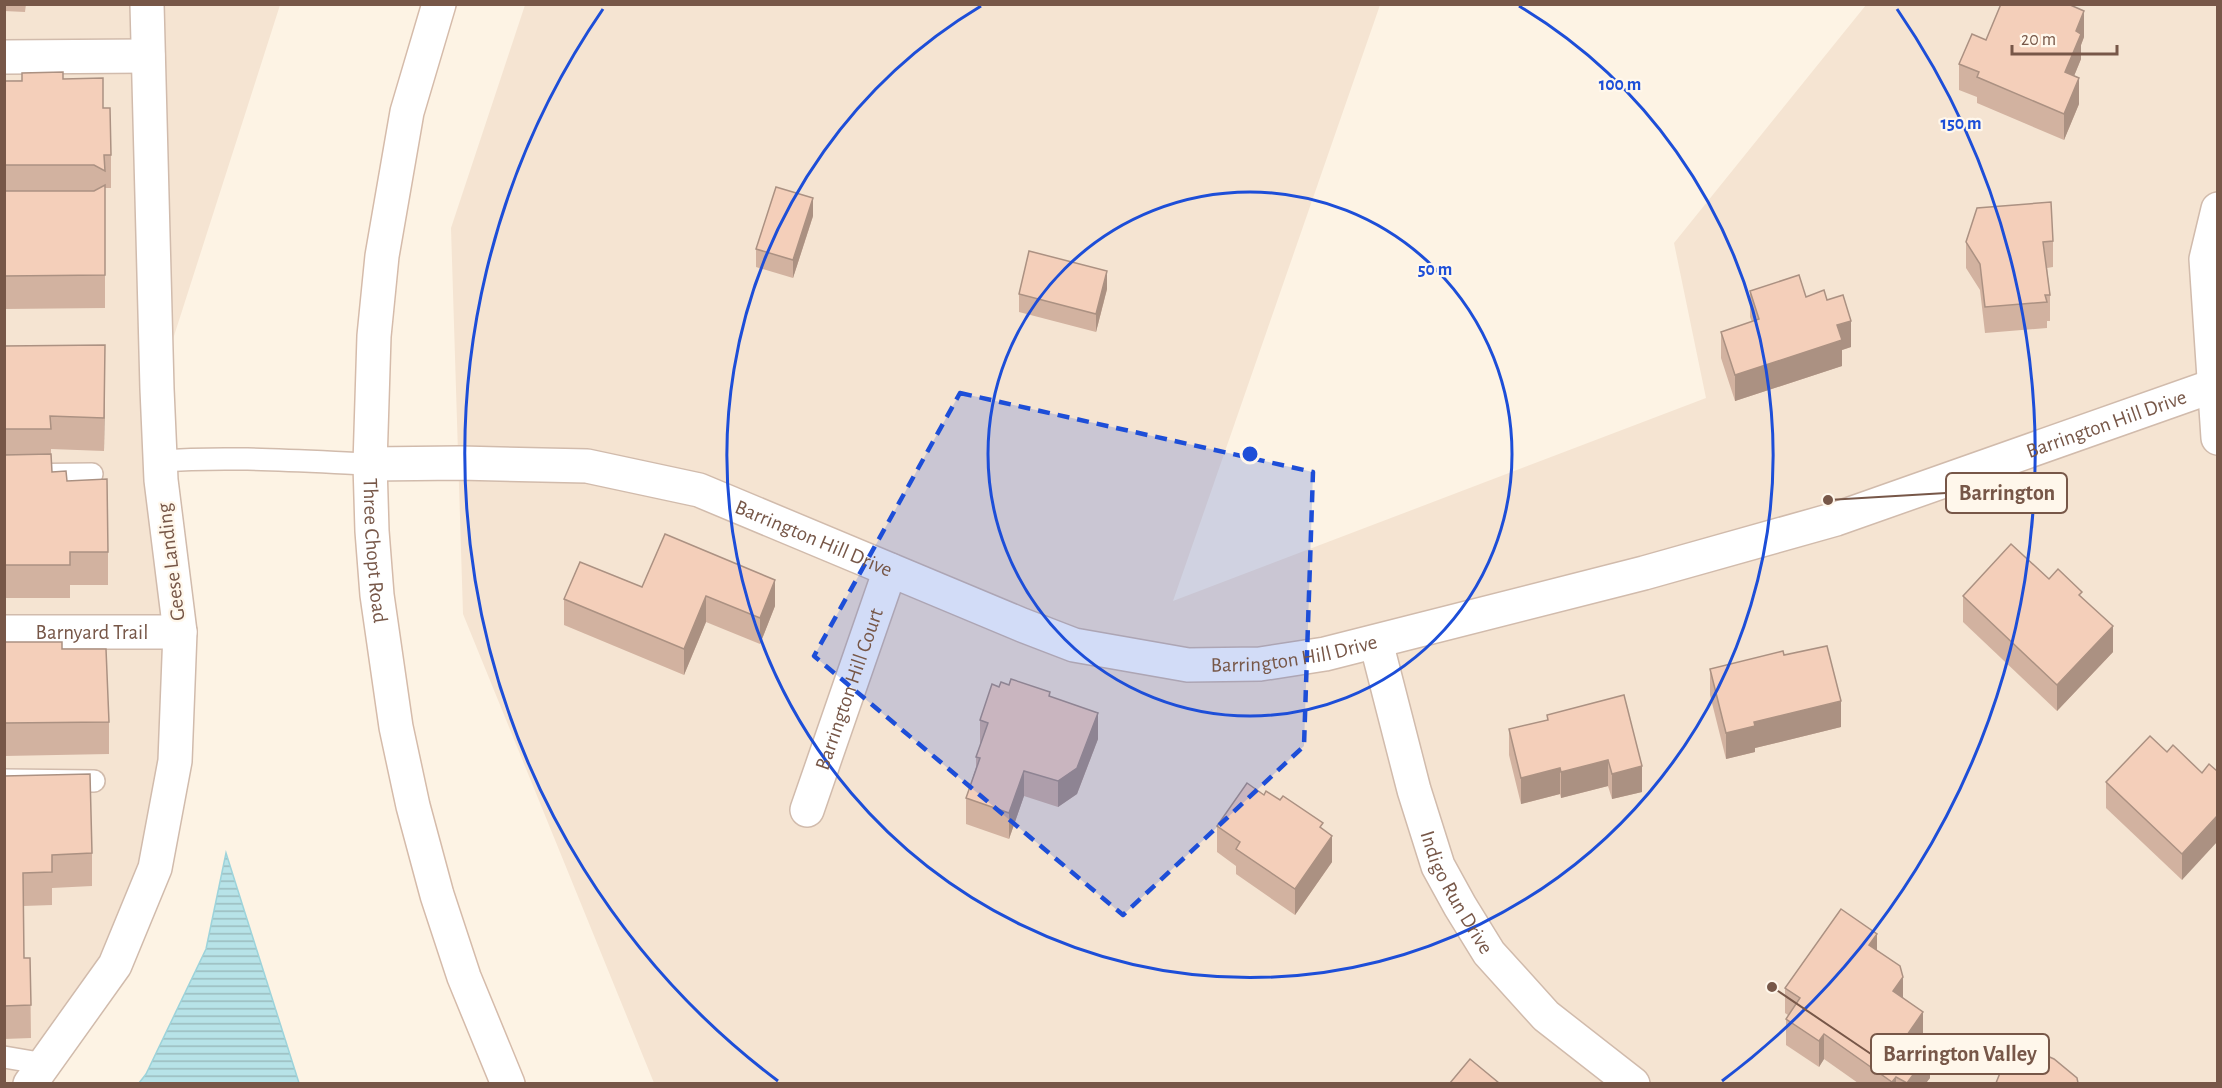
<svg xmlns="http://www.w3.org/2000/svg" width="2222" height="1088" font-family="'Alegreya Sans',sans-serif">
  <defs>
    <pattern id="water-rules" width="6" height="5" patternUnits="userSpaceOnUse" patternTransform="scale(1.5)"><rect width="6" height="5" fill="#b7e3e8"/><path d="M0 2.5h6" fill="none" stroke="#9abbbe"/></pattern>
  </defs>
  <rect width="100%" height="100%" fill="#fdf3e4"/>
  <g fill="#f5e4d2">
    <polygon points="5,5 280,5 157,389 172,556 155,868 30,1083 5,1084"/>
    <polygon points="525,5 1380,5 1173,601 1706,398 1674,243 1866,5 2217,5 2217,1083 654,1083 463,614 451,228"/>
  </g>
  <polygon fill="url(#water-rules)" stroke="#9dd3da" stroke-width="1.5" points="226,853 299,1083 139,1083 146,1074 206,949"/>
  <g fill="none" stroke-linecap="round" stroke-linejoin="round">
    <g stroke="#d1bbac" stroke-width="24">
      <g id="lane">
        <path d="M160,461C230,456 300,461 370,464"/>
        <polyline points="4,475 92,474"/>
        <polyline points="4,780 94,781"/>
        <polyline points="4,1057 45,1064"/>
      </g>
    </g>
    <g stroke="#d1bbac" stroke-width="36">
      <g id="street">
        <polyline points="4,57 148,56"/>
        <polyline points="2218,209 2206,259 2218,438"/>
        <path id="s1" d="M370,464L460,463L587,466L699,490L1022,625L1074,645L1188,665L1260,664L1325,654L1644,573L1836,519L2213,386"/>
        <path id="s2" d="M4,632H180"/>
        <path id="s3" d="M1376,642L1414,790L1438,866L1460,906L1489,953L1546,1016L1633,1084"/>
        <path id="s4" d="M807,810L890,570"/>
        <polyline points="30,1084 115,965 155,868 175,761 180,632 161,480 157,389 147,4"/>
      </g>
    </g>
    <g stroke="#d5bbaa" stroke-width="36">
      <g id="secondary">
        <path id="s5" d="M439,4L407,112L382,256L374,336L370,464L372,531L377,595L396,727L413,806L437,895L464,977L508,1084"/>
      </g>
    </g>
    <use href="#lane" stroke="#fff" stroke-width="21"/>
    <use href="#street" stroke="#fff" stroke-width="33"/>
    <use href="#secondary" stroke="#fff" stroke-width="33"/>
  </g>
  <g fill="#d2b2a0">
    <polygon points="4,4 26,4 25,12 4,11"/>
    <polygon points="2084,37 2081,45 2081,59 2074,76 2079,104 2064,140 1977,103 1977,97 1959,90 1959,64 1986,40"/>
    <polygon points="63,79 103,108 111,155 111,188 105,188 105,308 4,309 4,81"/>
    <polygon points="813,216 793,278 756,267 756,249"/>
    <polygon points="2053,241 2053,267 2047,268 2050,295 2050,321 2047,321 2047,328 1985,333 1980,290 1966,268 1966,242"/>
    <polygon points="1107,289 1096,332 1019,312 1019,294"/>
    <polygon points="1750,291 1806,297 1827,300 1851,347 1842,350 1842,366 1735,401 1721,358 1721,332 1752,322 1750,317"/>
    <polygon points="4,346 105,378 104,451 51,449 51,454 52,472 67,481 108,552 108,585 70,585 70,598 4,598"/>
    <polygon points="2049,579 2082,597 2113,652 2057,711 1963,622 1963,596"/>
    <polygon points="642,587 775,606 760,644 706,622 684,675 564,625 564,599"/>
    <polygon points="4,642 62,649 109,722 109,754 4,756"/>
    <polygon points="1784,655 1841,727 1755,748 1755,752 1726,759 1710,695 1710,669"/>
    <polygon points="1624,695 1642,792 1612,799 1608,786 1561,798 1560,794 1521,804 1509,755 1509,729 1547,720 1547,715"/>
    <polygon points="1050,696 1098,739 1077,794 1058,807 1024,796 1009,839 966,824 966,798 976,767 976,757 980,746 980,720"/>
    <polygon points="2167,752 2202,773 2182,880 2106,808 2106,782"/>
    <polygon points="4,776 92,853 92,886 52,888 52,905 23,906 24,958 30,958 31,1038 4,1039"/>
    <polygon points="1264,795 1323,829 1332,862 1295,915 1236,874 1236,866 1217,852 1217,826"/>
    <polygon points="1877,950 1903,997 1923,1038 1919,1044 1930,1078 1926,1083 1858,1083 1824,1059 1819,1067 1786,1045 1786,1019 1788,1015 1785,1013 1785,988"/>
  </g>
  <g fill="#ab9182">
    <polygon points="2084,11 2084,37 2081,45 2081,59 2065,98 2065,72 2076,31"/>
    <polygon points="2079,78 2079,104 2064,140 2064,114"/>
    <polygon points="813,198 813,216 793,278 793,260"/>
    <polygon points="1107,271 1107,289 1096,332 1096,314"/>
    <polygon points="1851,321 1851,347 1842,350 1842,366 1735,401 1735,375 1837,325"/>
    <polygon points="105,345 105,378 104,451 104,418"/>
    <polygon points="775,580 775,606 760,644 760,618"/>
    <polygon points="706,596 706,622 684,675 684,649"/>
    <polygon points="2113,626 2113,652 2057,711 2057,685"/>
    <polygon points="1841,701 1841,727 1755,748 1755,752 1726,759 1726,733 1754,722"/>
    <polygon points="1098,713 1098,739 1077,794 1058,807 1058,781"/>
    <polygon points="1608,760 1608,786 1561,798 1561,772"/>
    <polygon points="1642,766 1642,792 1612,799 1612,774"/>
    <polygon points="1560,768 1560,794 1521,804 1521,778"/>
    <polygon points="1024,771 1024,796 1009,839 1009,813"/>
    <polygon points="2217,816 2217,842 2182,880 2182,854"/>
    <polygon points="1332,836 1332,862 1295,915 1295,889"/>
    <polygon points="1877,934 1877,960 1869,945"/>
    <polygon points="1903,977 1903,1003 1893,991"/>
    <polygon points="1923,1012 1923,1038 1907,1061 1907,1035"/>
    <polygon points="1824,1034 1824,1059 1819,1067 1819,1041"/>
    <polygon points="1930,1052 1930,1078 1926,1083 1907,1083"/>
    <polygon points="1896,1077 1896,1083 1892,1083 1892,1082"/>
  </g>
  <g fill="#f4cfba" stroke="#ab9182" stroke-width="1.5">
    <polygon points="2001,4 2068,4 2084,11 2076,31 2081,34 2065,72 2079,78 2064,114 1977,77 1979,72 1959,64 1972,34 1986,40"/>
    <polygon points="63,72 63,79 103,78 103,108 110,108 111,155 104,155 105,171 94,165 4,165 4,81 22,81 22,73"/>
    <polygon points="105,185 105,275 4,276 4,191 94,191"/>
    <polygon points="776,187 813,198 793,260 756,249"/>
    <polygon points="2051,202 2053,241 2043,242 2050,295 2045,295 2047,302 1985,307 1980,264 1966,242 1977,208"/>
    <polygon points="1029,251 1107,271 1096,314 1019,294"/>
    <polygon points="1799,275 1806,297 1824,290 1827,300 1843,295 1851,321 1837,325 1842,340 1735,375 1721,332 1759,319 1750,291"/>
    <polygon points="105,345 104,418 50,416 51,429 4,429 4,346"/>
    <polygon points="51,454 52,472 66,471 67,481 107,479 108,552 70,552 70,565 4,565 4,455"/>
    <polygon points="665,534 775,580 760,618 706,596 684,649 564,599 580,562 642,587"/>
    <polygon points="2011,544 2049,579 2058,569 2082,592 2079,595 2113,626 2057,685 1963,596"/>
    <polygon points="4,642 62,642 62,649 106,649 109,722 4,723"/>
    <polygon points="1827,646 1841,701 1754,722 1755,726 1726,733 1710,669 1783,651 1784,655"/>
    <polygon points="1011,679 1050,692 1049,696 1098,713 1077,768 1058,781 1024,771 1009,813 966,798 980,758 976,757 988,723 980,720 992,684 999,687 1001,682 1009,685"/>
    <polygon points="1624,695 1642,766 1612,774 1608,760 1561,772 1560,768 1521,778 1509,729 1548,720 1547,715"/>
    <polygon points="2150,736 2167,752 2173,745 2202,773 2209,764 2217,771 2217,816 2182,854 2106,782"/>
    <polygon points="90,774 92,853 52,855 52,872 23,873 24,958 30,958 31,1005 4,1006 4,776"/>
    <polygon points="1247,783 1264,795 1266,791 1280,800 1283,796 1323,823 1320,827 1332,836 1295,889 1236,849 1240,842 1217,826"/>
    <polygon points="1841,909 1877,934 1869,945 1900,966 1903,977 1893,991 1923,1012 1907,1035 1930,1052 1907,1083 1896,1077 1892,1082 1824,1034 1819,1041 1786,1019 1800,998 1785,988"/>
    <polygon points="2021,1044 2054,1059 2077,1078 2078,1083 1996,1083 2004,1063 2009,1065"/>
    <polygon points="1470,1059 1499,1083 1450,1083"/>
  </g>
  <path fill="#1d4ed8" fill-opacity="0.2" stroke="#1d4ed8" stroke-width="4.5" stroke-dasharray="12 8" stroke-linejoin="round" d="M960,393L1313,472L1304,746L1123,915L814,656Z"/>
  <g fill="none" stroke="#1d4ed8" stroke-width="3">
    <circle cx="1250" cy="454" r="262"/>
    <path d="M1519 6A523 523 0 1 1 981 6"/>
    <path d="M778 1081A785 785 0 0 1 603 9M1897 9A785 785 0 0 1 1722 1081"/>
  </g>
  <g text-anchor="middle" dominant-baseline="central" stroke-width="4.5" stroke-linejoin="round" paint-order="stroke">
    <g font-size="21" fill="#775748" stroke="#fff7eb">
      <text stroke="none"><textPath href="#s1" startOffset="1806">Barrington Hill Drive</textPath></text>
      <text stroke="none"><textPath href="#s1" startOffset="456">Barrington Hill Drive</textPath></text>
      <text stroke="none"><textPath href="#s5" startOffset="554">Three Chopt Road</textPath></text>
      <text transform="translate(171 562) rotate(-97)">Geese Landing</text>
      <text stroke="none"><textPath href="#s2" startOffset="88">Barnyard Trail</textPath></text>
      <text stroke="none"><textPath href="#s1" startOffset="960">Barrington Hill Drive</textPath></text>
      <text stroke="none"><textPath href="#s4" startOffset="128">Barrington Hill Court</textPath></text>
      <text stroke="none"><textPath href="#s3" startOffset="264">Indigo Run Drive</textPath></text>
    </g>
  </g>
  <circle cx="1250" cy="454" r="9" fill="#1d4ed8" stroke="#fff7eb" stroke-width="3"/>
  <g font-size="18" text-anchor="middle" font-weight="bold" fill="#1d4ed8" stroke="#fff7eb" stroke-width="4.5" stroke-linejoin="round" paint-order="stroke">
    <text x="1620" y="90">100 m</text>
    <text x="1961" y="129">150 m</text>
    <text x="1435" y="275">50 m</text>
  </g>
  <path fill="none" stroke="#775748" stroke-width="2" d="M1828 500L1946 493M1772 987L1871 1054"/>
  <g fill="#775748" stroke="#fff7eb" stroke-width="2">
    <circle cx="1828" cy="500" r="6"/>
    <circle cx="1772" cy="987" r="6"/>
  </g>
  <g fill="#fff7eb" stroke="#775748" stroke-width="2">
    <rect x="1946" y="473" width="121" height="40" rx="6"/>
    <rect x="1871" y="1034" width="178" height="40" rx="6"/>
  </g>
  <g font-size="22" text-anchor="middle" font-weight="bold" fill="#775748">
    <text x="2007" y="500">Barrington</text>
    <text x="1960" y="1061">Barrington Valley</text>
  </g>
  <rect width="2222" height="1088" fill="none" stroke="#775748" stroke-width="12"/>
  <path d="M2012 45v9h105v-9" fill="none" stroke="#775748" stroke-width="3"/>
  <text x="2021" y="45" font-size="18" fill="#775748" stroke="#fff7eb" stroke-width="4.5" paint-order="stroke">20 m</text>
</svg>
